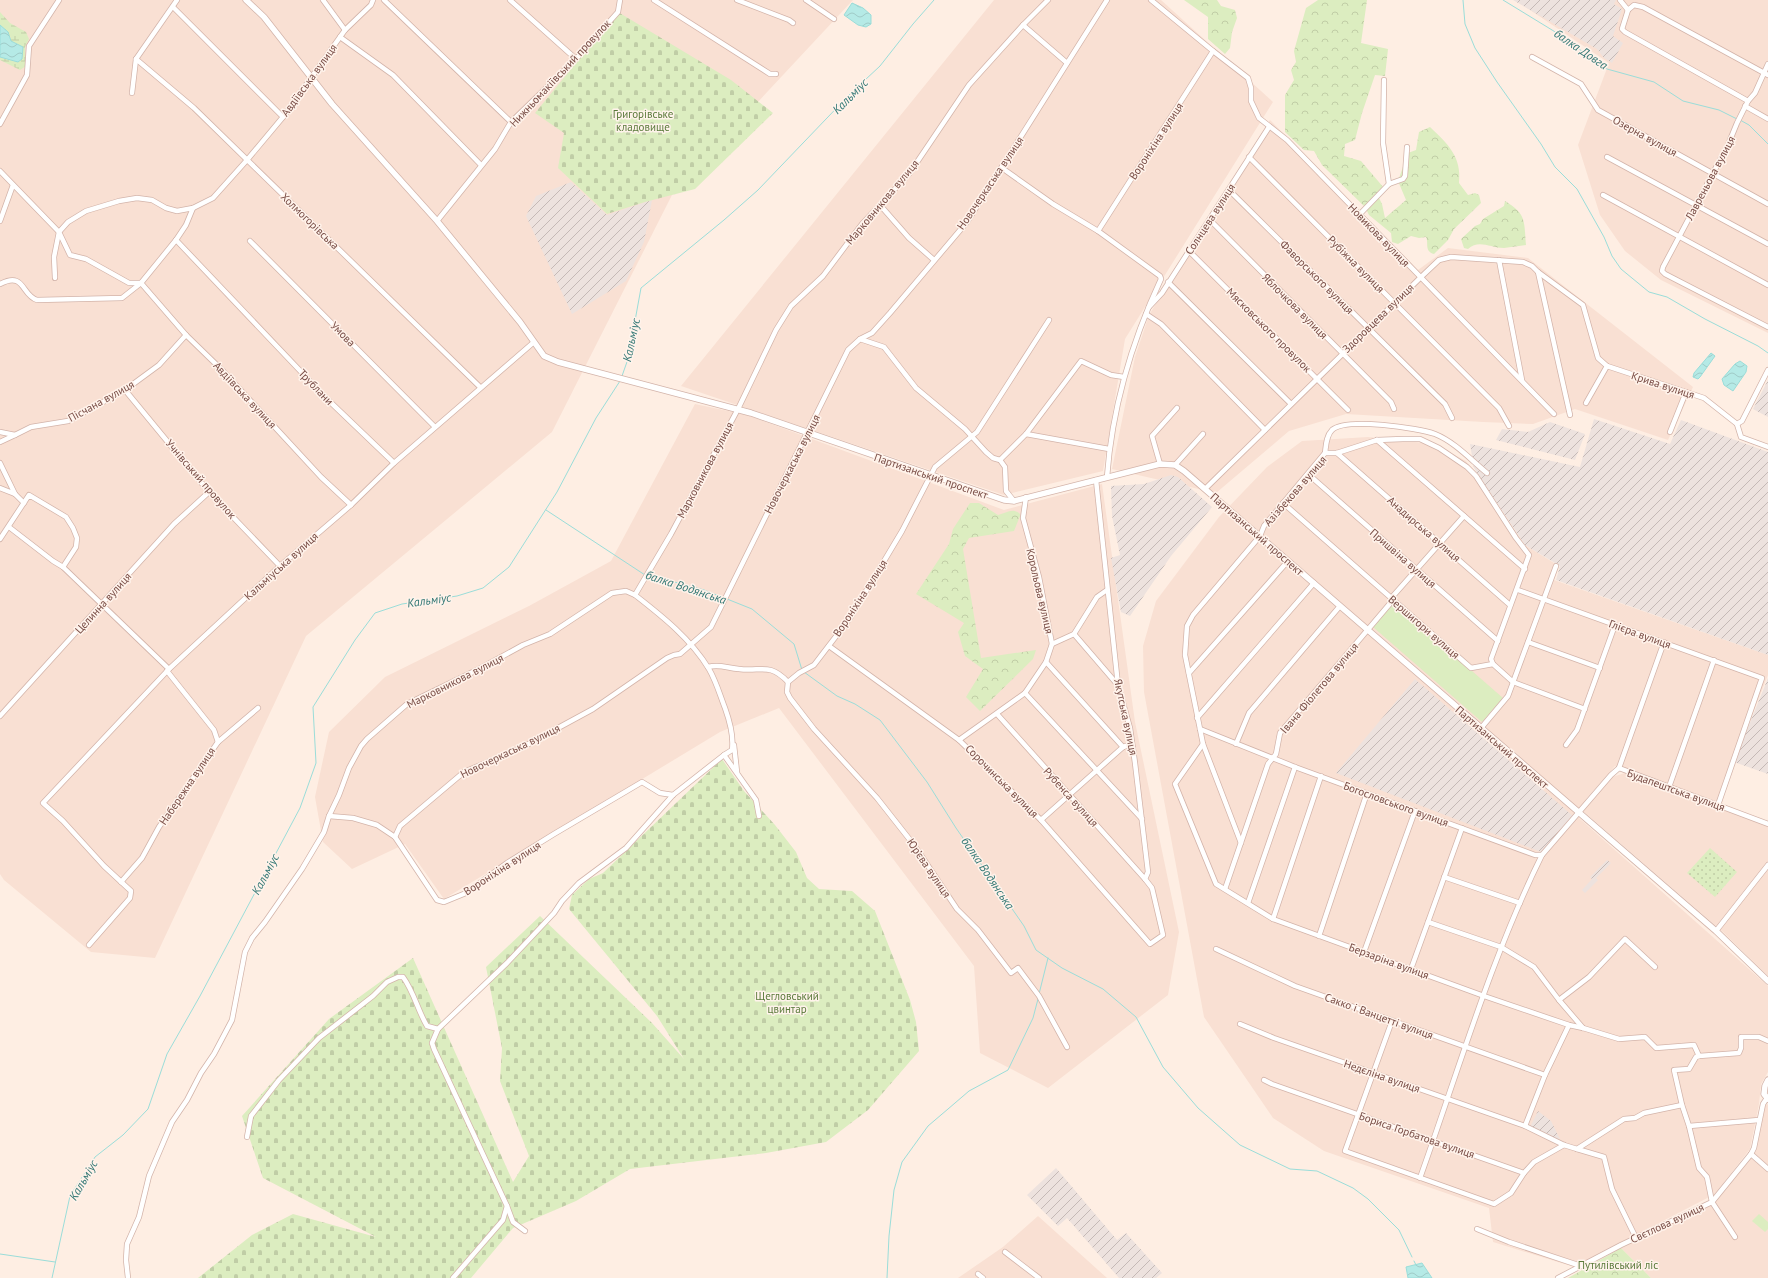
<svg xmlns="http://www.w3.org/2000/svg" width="1768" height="1278" font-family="'PT Sans',sans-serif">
  <defs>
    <pattern id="industrial-furrows" width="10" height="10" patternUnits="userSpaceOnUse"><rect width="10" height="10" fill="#ede2de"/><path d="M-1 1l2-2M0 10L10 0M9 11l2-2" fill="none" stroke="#c5b9b6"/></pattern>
    <pattern id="grass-dots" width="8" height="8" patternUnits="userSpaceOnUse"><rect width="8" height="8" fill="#dcedc0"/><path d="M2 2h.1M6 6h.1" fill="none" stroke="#c0cda6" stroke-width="1.8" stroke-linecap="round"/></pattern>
    <pattern id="forest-crowns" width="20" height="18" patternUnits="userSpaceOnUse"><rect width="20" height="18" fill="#dcedc0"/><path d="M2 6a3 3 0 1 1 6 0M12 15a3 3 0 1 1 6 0" fill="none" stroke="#c0cda6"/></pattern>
    <pattern id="wetland-marsh" width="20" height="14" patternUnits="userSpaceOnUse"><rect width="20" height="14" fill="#dcedc0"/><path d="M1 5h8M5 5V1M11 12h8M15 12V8" fill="none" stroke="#c0cda6"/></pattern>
    <pattern id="cemetery-stones" width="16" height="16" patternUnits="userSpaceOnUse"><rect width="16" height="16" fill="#dcedc0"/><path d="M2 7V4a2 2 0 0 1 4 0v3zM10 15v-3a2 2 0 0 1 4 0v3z" fill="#c0cda6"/></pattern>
    <pattern id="water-waves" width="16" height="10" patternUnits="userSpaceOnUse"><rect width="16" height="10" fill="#b5eae6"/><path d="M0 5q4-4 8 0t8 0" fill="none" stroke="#9fcac7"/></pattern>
  </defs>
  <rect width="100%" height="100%" fill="#feeee3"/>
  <g fill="#f9e0d3">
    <polygon points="0,0 853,0 673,193 552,432 306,636 155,958 91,952 4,880 0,874"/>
    <polygon points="994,0 1161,0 1273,102 1125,339 1103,471 1004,495 681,386"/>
    <polygon points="1515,0 1768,0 1768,333 1661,280 1625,251 1600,215 1578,145 1609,63"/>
    <polygon points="1270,120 1418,270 1448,248 1528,258 1693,387 1668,440 1575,409 1533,424 1483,422 1346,414 1289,431 1216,493 1112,469 1135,357 1149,315"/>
    <polygon points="695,404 747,415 1004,510 1102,484 1135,722 1179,932 1168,995 1048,1088 980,1053 974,966 779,708 720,732 444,899 405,844 352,869 323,842 315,797 329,732 385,677 529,606 611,561"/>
    <polygon points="1368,437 1434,444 1466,461 1525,545 1559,566 1554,580 1768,655 1768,675 1717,804 1615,766 1587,798 1579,818 1768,986 1768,1072 1761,1084 1759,1104 1750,1149 1715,1194 1574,1267 1493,1242 1489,1208 1324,1151 1273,1118 1204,1017 1144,692 1143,646 1156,601 1219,517 1267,467 1302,441"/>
    <polygon points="1625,773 1768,826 1768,976 1723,932 1583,811 1612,777"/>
    <polygon points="1768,1104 1768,1278 1651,1278 1621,1248 1715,1200 1756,1151 1765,1106"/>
    <polygon points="1038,1216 1107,1278 958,1278 1003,1247"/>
  </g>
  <g fill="url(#industrial-furrows)">
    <polygon points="1513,0 1616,0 1614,4 1622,9 1613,36 1623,43 1612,63 1604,58 1597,49"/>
    <polygon points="571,182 607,215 652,200 644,242 626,281 572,314 526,216 536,196"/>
    <polygon points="1768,380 1768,417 1753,409"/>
    <polygon points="1594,419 1670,444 1681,420 1768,452 1768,655 1556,580 1560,566 1525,545 1474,468 1470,444 1580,467"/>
    <polygon points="1550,422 1585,434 1575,460 1496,440 1502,429 1528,432"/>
    <polygon points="1171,475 1178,477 1212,507 1171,556 1130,616 1121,612 1111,558 1120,555 1112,516 1111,486 1144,484"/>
    <polygon points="1768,678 1768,774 1734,762"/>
    <polygon points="1415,679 1573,816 1541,852 1336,773"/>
    <polygon points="1607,860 1611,863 1596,878 1598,880 1585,893 1582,890 1592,879 1590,877"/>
    <polygon points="1538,1111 1551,1121 1560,1139 1557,1141 1530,1127"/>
    <polygon points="1056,1168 1117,1240 1126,1233 1162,1273 1156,1278 1119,1278 1067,1218 1058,1226 1027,1195"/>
  </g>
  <polygon fill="url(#grass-dots)" points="1710,848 1737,872 1715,897 1687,873"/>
  <g fill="url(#forest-crowns)">
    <polygon points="1184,0 1217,0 1221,6 1235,10 1237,18 1232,32 1230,48 1225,54 1208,39 1208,17"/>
    <path d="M1318,0H1367L1361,43L1388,49L1385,76L1375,75L1362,113L1355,140L1345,144L1344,156L1361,161L1384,188L1378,196L1382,204L1385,218L1406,200L1398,181L1408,153L1416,150L1419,132L1430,127C1448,144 1462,157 1459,183L1468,195L1475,193L1479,195L1481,203L1454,229L1448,240L1434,254C1424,251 1429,243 1426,237L1419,238L1411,236L1398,244L1392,242L1391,233L1369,215L1365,207L1322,165L1314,151L1304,150L1285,132V95L1294,80L1291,70L1296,62L1294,51L1306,8Z"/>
    <path d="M1505,201C1527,214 1524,222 1526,245C1519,246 1511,247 1504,248C1490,248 1479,239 1468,249L1464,248L1461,239L1475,226L1480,224L1483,219L1504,206Z"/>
    <path d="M970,503H979L998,515C1006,513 1013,507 1020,514V516L1014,531L969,538L963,549L981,658L1036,650L1033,659L980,711L966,697L983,669L965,656L958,632L964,623L916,594L949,544L953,529Z"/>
    <polygon points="1621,1248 1651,1278 1568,1278"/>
  </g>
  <polygon fill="url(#wetland-marsh)" points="0,12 10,23 26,32 29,39 25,47 26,66 20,70 0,60 0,57 18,62 22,59 23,48 23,47 11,41 10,36 0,25"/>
  <g fill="url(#cemetery-stones)">
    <polygon points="618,12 731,80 773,113 695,189 645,202 607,214 558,168 564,133 535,113"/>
    <polygon points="722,759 744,791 775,825 796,852 807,878 819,889 852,891 875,911 910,1000 916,1022 919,1051 868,1110 826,1142 766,1153 630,1169 576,1201 513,1228 471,1278 198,1278 252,1235 293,1214 376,1237 263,1178 242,1116 329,1019 413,958 513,1182 529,1156 500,1081 502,1048 486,967 540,916 652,1023 684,1059 657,1016 569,909 572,895 589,879 603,873"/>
  </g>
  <g fill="#dcedc0">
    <polygon points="1394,603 1503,698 1482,722 1373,627"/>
    <polygon points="1759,1214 1768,1222 1768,1229 1765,1232 1752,1221"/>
  </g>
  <g fill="url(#water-waves)" stroke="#9addd9">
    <polygon points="852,3 863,8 871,15 871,24 866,27 858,25 844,15"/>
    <polygon points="0,25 8,32 11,41 23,47 22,59 18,62 0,57"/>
    <polygon points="1711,353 1715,356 1700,377 1698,379 1693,377 1694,373"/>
    <polygon points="1740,361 1747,366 1746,372 1733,391 1724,385 1722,379 1735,364"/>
    <polygon points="1422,1263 1432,1278 1408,1278 1406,1267"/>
  </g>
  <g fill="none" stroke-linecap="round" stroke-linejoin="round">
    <g stroke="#9addd9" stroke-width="1">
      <polyline points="1463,0 1465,24 1475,48 1497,82 1541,144 1555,167 1577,189 1604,237 1612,256 1621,269 1649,292 1667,297 1705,319 1758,346 1768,353"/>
      <polyline points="1503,0 1570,41 1592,60 1607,69 1654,82 1683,101 1719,110 1737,119"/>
      <polyline points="1740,120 1749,125 1768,144"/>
      <polyline points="622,376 628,359 641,288 724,220 758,190 850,94 880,66 913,24 934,0"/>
      <polyline points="546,510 645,575"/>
      <polyline points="649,575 704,590 724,598"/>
      <polyline points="727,599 752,609 794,644 802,670"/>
      <polyline points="804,672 837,696 855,704 880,720 927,782 956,828 1024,926 1036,950 1062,968 1103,989 1136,1017 1163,1067 1198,1108 1240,1145 1290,1169 1317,1171 1353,1188 1368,1199 1399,1230 1412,1257"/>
      <polyline points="1039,994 1048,958"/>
      <polyline points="0,1254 55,1262"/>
      <polyline points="1414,1261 1416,1265"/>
      <polyline points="52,1278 70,1196 95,1157 123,1135 148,1109 167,1054 200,996 300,808 316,763 313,707 355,640 375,613 402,604 457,596 483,588 509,567 557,492 596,418 620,381"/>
      <polyline points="887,1278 889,1236 894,1190 902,1162 928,1126 948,1109 969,1091 1008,1070 1033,1018 1038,999"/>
    </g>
    <g stroke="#d3b4aa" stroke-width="6">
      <g id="minor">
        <polyline points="323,0 345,30"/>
        <polyline points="384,0 511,122"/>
        <polyline points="510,0 576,59"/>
        <polyline points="654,0 770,74 776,74"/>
        <polyline points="737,0 789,20 793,23"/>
        <polyline points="806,0 834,19"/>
        <polyline points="1151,0 1213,51 1248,78 1251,88 1251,101 1259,118 1287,140 1554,414"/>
        <polyline points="1620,0 1628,10 1634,5 1643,7 1768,75"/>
        <polyline points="173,7 283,117"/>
        <polyline points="1628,10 1622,29 1625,32 1748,101"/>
        <polyline points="1023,25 1067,63"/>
        <polyline points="340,37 393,75 481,165"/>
        <polyline points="1532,57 1581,84 1598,110 1768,204"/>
        <polyline points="136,59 194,108 480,387"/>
        <polyline points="1768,64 1755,93 1748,101 1737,123 1728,145 1663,267 1662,271 1665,274 1768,327"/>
        <polyline points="1384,80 1383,143 1389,184"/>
        <polyline points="132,93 136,59 177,0"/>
        <polyline points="1745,106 1768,119"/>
        <polyline points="0,124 27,75 29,46 59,0"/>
        <polyline points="1249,157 1499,408 1509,426"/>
        <polyline points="1607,157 1768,244"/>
        <path d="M1002,168L1053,204L1098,231L1160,276L1161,279C1132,341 1112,408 1107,477"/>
        <polyline points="0,171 59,232 70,255 86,259 129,283 141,283"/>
        <polyline points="1229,190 1445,404 1452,418"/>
        <polyline points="1603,195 1768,285"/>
        <polyline points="880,205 909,238 934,260"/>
        <polyline points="1359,215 1389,184 1403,179 1405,176 1407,147"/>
        <polyline points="1210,220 1391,402 1394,409"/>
        <polyline points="0,221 13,185"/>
        <polyline points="437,221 495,149 511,122 576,59 618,12 620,0"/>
        <polyline points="1098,231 1213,51"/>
        <polyline points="176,240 325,397 394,463"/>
        <polyline points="250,241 435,427"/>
        <polyline points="1189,251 1348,410"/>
        <polyline points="1499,260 1522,380"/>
        <polyline points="1538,272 1570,415"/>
        <polyline points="55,278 54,257 59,232 68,222 86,211 119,201 137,198 152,200 166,208 177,211 193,208 213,198 247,160 283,117 345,30 371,5 373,0"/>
        <polyline points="1168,282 1291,404"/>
        <polyline points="141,283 186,335 223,371 321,477 351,505"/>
        <path d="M0,284C25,271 21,295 37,300L122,298L141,283L176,240L186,225L193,208"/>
        <polyline points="1149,307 1162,293 1269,127"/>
        <polyline points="1146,314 1161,324 1265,430"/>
        <polyline points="860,339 884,347 916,388 965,429 986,452 993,458 1000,460 1005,467 1006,491 1014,501"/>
        <polyline points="125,390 209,492 280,566"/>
        <polyline points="1586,403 1607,366"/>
        <polyline points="1737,424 1742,421 1768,370"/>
        <polyline points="0,432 15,435 31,427 68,421 125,390 159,365 186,335"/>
        <polyline points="1670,432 1686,392"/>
        <polyline points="1026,434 1109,449"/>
        <polyline points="1377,440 1525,569"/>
        <polyline points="0,442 15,435"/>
        <path d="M1325,453C1326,446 1326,436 1332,430C1346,417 1418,428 1435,434C1455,442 1471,460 1487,473"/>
        <polyline points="1337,453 1510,605"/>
        <polyline points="1000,460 1026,434 1081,361 1111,375 1124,377"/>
        <polyline points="0,463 15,494"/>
        <polyline points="1160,464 1152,436 1177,408"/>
        <polyline points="1175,465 1203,434"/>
        <polyline points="1308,474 1498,641"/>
        <polyline points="0,488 15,494 24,503"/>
        <polyline points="1205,489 1420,278 1439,260 1451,257 1523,262 1532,266 1538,272 1583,305 1598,358 1607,366 1704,398 1737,424 1741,437 1768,447"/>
        <polyline points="1283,503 1471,668 1493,664 1513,682 1585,709"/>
        <polyline points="9,527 53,561 63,567 169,669"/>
        <polyline points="0,539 29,495 66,517 73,528 77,538 76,547 63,567"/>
        <polyline points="1518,590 1762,678 1718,805"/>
        <path d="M635,595C662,616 691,639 709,669C716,681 720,695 725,708C730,722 734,736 732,750L724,755L756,800L759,816"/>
        <polyline points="1074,634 1117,684"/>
        <polyline points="1528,642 1600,668"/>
        <polyline points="1052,644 1074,634 1097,597 1107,590"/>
        <polyline points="829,646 959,740 1041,820 1150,944 1163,935 1152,888 1145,879 1148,872 1135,763 1130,728 1118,685 1096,480"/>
        <polyline points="1046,662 1123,747"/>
        <path d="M708,667C720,664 726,668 739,669C761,672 769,662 788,682L799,673L814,665L850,618L902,531L935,467L977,432L1049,320"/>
        <polyline points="1189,673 1288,561"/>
        <polyline points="788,682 787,692 790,698 814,729 877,798 914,845 957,909 978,930 1011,973 1018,968 1039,996 1067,1047"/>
        <polyline points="1025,693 1142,819"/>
        <polyline points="997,714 1145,879"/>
        <polyline points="0,716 174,524 209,492"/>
        <polyline points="1197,718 1314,583"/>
        <polyline points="1481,728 1508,696 1556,566"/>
        <polyline points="1200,729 1295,767 1535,855 1542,855 1611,775 1619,768 1768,824"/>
        <polyline points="959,740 1025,693 1046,662 1052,644 1039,577 1023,518 1026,497"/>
        <polyline points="218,742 258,708"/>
        <polyline points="1203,744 1175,784 1216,884 1273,919 1484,996 1569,1025 1583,1028 1619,1039 1645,1037 1656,1048 1694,1045 1699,1056 1739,1053 1741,1048 1741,1037 1759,1037 1768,1041"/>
        <polyline points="1236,744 1249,713 1340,606"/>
        <polyline points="734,745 737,772"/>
        <polyline points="1566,745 1577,730 1615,625"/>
        <polyline points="1619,768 1664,642"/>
        <polyline points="1669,787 1714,660"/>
        <polyline points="329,816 353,818 377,825 395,837 437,900 444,902 466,893 507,863 554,834 642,782 660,793 673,795"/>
        <polyline points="1041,820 1123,747 1132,744"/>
        <polyline points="395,837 400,826 464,772 523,747 593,709 667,658 674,655 680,654 711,627 848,350 860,339 872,333 890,313 967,222 1107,0"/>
        <polyline points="1241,843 1203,744 1200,729 1185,655 1187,626 1193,615 1260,536 1264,526 1325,453 1337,453 1377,440 1403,439 1420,439 1439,448 1467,467 1476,476 1516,538 1529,555 1491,659 1493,664"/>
        <polyline points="1444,877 1520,903"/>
        <polyline points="121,882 142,858 159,827 218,742 214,730 167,671"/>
        <polyline points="1225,889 1268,764 1276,754 1280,733 1393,600 1393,596 1464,516"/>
        <polyline points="1248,903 1295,767"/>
        <polyline points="1273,919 1321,776"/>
        <polyline points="1428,922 1501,947 1534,967 1559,1000 1583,1028"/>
        <polyline points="1716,931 1768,865"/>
        <polyline points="1319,936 1367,793"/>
        <polyline points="89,945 130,898 131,891 104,866 63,821 43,803 169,669 280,566 351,505 394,463 534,342"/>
        <polyline points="1216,949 1295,986 1545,1075"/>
        <polyline points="1364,952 1415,811"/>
        <polyline points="1411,969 1462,828"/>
        <polyline points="1559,1000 1589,977 1625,939 1655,967"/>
        <polyline points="1392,1021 1345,1151 1494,1204 1511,1193 1524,1173"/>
        <polyline points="1240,1024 1274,1038 1525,1126 1564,1145 1577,1149 1624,1119 1635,1118 1644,1113 1682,1105"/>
        <polyline points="438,1029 432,1043 434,1049 507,1206 513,1222 525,1231"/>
        <polyline points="1699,1056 1696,1057 1689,1069 1674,1070 1682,1105 1689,1126 1699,1168 1707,1177 1712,1202 1735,1237"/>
        <polyline points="1264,1080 1272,1084 1524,1173 1534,1162 1564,1145"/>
        <polyline points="1525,1126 1545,1075 1569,1025"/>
        <polyline points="1689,1126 1759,1120"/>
        <path d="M247,1137L251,1116L279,1080L319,1038L373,996L387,982L398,977H403C414,992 418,1011 427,1026L438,1029L507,963L554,913L562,901L579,883L626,848L673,795L724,755"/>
        <polyline points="1577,1149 1604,1157 1612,1189 1636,1238"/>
        <polyline points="1751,1154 1768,1169"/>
        <path d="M1420,1178C1459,1069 1491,958 1542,855"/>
        <polyline points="1477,1229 1509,1242 1581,1266"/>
        <polyline points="1005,1252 1039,1278"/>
        <polyline points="978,1274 983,1278"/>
        <polyline points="128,1278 126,1260 127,1244 139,1217 149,1176 172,1122 187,1100 201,1073 214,1054 232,1020 245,952 252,938 265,922 302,869 324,832 329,816 339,795 349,768 361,746 367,739 407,704 481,668 523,645 550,634 612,593 626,591 635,595 671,534 738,409 776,330 791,306 823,276 862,224 909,174 969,85 1023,25 1048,0"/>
        <polyline points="453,1278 503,1220 507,1206"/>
        <polyline points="1558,1278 1621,1245 1712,1202 1751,1154 1754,1148 1763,1104 1767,1098"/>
      </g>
    </g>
    <g stroke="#d3b4aa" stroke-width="7">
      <g id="tertiary">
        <path d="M246,0L264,17L332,104L437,221L520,322L544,356L558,362L751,413L1004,500L1014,501L1160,464L1175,465L1184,471C1361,624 1538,778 1716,931L1768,981"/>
        <polyline points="1768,1080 1765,1086 1764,1094 1768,1099"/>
      </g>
    </g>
    <use href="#minor" stroke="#fff" stroke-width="4.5"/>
    <use href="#tertiary" stroke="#fff" stroke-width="5.5"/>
  </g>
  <g text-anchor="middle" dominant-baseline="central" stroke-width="3" stroke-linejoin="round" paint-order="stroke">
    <g font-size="11" fill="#794d46" stroke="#fff3eb">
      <text transform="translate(560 73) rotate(-47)">Нижньомакіївський провулок</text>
      <text transform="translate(309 80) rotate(-54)">Авдіївська вулиця</text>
      <text transform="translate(1645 136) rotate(29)">Озерна вулиця</text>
      <text transform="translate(1156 141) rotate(-57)">Вороніхіна вулиця</text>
      <text transform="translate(1710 178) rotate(-62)">Лавреньова вулиця</text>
      <text transform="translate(990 183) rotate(-56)">Новочеркаська вулиця</text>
      <text transform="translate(882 202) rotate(-50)">Марковникова вулиця</text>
      <text transform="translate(1210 219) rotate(-57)">Солнцева вулиця</text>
      <text transform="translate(310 221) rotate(44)">Холмогорівська</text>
      <text transform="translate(1379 235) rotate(46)">Новикова вулиця</text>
      <text transform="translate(1356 264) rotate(45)">Рубіжна вулиця</text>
      <text transform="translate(1317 277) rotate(45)">Фаворського вулиця</text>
      <text transform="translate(1295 306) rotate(45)">Яблочкова вулиця</text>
      <text transform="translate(1378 318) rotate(-44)">Здоровцева вулиця</text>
      <text transform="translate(1269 330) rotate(45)">Мясковського провулок</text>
      <text transform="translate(343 334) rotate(45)">Умова</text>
      <text transform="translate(1663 385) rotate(18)">Крива вулиця</text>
      <text transform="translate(316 387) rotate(46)">Трублани</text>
      <text transform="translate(245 395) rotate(47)">Авдіївська вулиця</text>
      <text transform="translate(101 401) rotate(-29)">Пiсчана вулиця</text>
      <text transform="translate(792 464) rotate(-63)">Новочеркаська вулиця</text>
      <text transform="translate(705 470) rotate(-62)">Марковникова вулиця</text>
      <text transform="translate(931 476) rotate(19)">Партизанський проспект</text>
      <text transform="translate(201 479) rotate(49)">Учнівський провулок</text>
      <text transform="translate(1295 491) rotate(-49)">Азізбекова вулиця</text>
      <text transform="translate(1424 529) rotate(41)">Анадирська вулиця</text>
      <text transform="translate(1257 534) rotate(41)">Партизанський проспект</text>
      <text transform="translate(1403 558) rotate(41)">Пришвіна вулиця</text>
      <text transform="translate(281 566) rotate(-42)">Кальміуська вулиця</text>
      <text transform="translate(1040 591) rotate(77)">Корольова вулиця</text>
      <text transform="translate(860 598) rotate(-57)">Вороніхіна вулиця</text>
      <text transform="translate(103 603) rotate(-48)">Целинна вулиця</text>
      <text transform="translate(1424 627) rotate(41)">Вершигори вулиця</text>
      <text transform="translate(1640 634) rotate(20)">Глієра вулиця</text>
      <text transform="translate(455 681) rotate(-27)">Марковникова вулиця</text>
      <text transform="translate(1319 688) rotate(-50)">Івана Фіолетова вулиця</text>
      <text transform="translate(1126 717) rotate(78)">Якутська вулиця</text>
      <text transform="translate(1502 747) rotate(41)">Партизанський проспект</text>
      <text transform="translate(510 751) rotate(-26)">Новочеркаська вулиця</text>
      <text transform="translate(1002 781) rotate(45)">Сорочинська вулиця</text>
      <text transform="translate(187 786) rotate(-56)">Набережна вулиця</text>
      <text transform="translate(1676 790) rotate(20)">Будапештська вулиця</text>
      <text transform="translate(1071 797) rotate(48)">Рубенса вулиця</text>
      <text transform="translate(1396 804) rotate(20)">Богословського вулиця</text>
      <text transform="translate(502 868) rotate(-33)">Вороніхіна вулиця</text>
      <text transform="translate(929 868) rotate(56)">Юр’єва вулиця</text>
      <text transform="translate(1389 961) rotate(20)">Берзаріна вулиця</text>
      <text transform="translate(1379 1016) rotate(20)">Сакко і Ванцетті вулиця</text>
      <text transform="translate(1382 1076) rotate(19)">Недєліна вулиця</text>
      <text transform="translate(1417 1135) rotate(19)">Бориса Горбатова вулиця</text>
      <text transform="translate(1667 1223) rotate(-25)">Свєтлова вулиця</text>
    </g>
    <g font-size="11" fill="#5a7a3a" stroke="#fff3eb">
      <text x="643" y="114">Григорівське<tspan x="643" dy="13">кладовище</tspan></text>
      <text x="787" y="996">Щегловський<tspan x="787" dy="13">цвинтар</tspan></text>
      <text x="1618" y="1265">Путилівський ліс</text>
    </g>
    <g font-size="12" font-style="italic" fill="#357976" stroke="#fff3eb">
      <text transform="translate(1581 49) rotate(34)">балка Довга</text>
      <text transform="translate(850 96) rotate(-45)">Кальміус</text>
      <text transform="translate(631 340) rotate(-78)">Кальміус</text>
      <text transform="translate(686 587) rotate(18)">балка Водянська</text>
      <text transform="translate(429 600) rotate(-8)">Кальміус</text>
      <text transform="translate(988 873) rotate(56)">балка Водянська</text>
      <text transform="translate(265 874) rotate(-62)">Кальміус</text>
      <text transform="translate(83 1180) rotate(-60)">Кальміус</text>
    </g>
  </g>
</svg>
